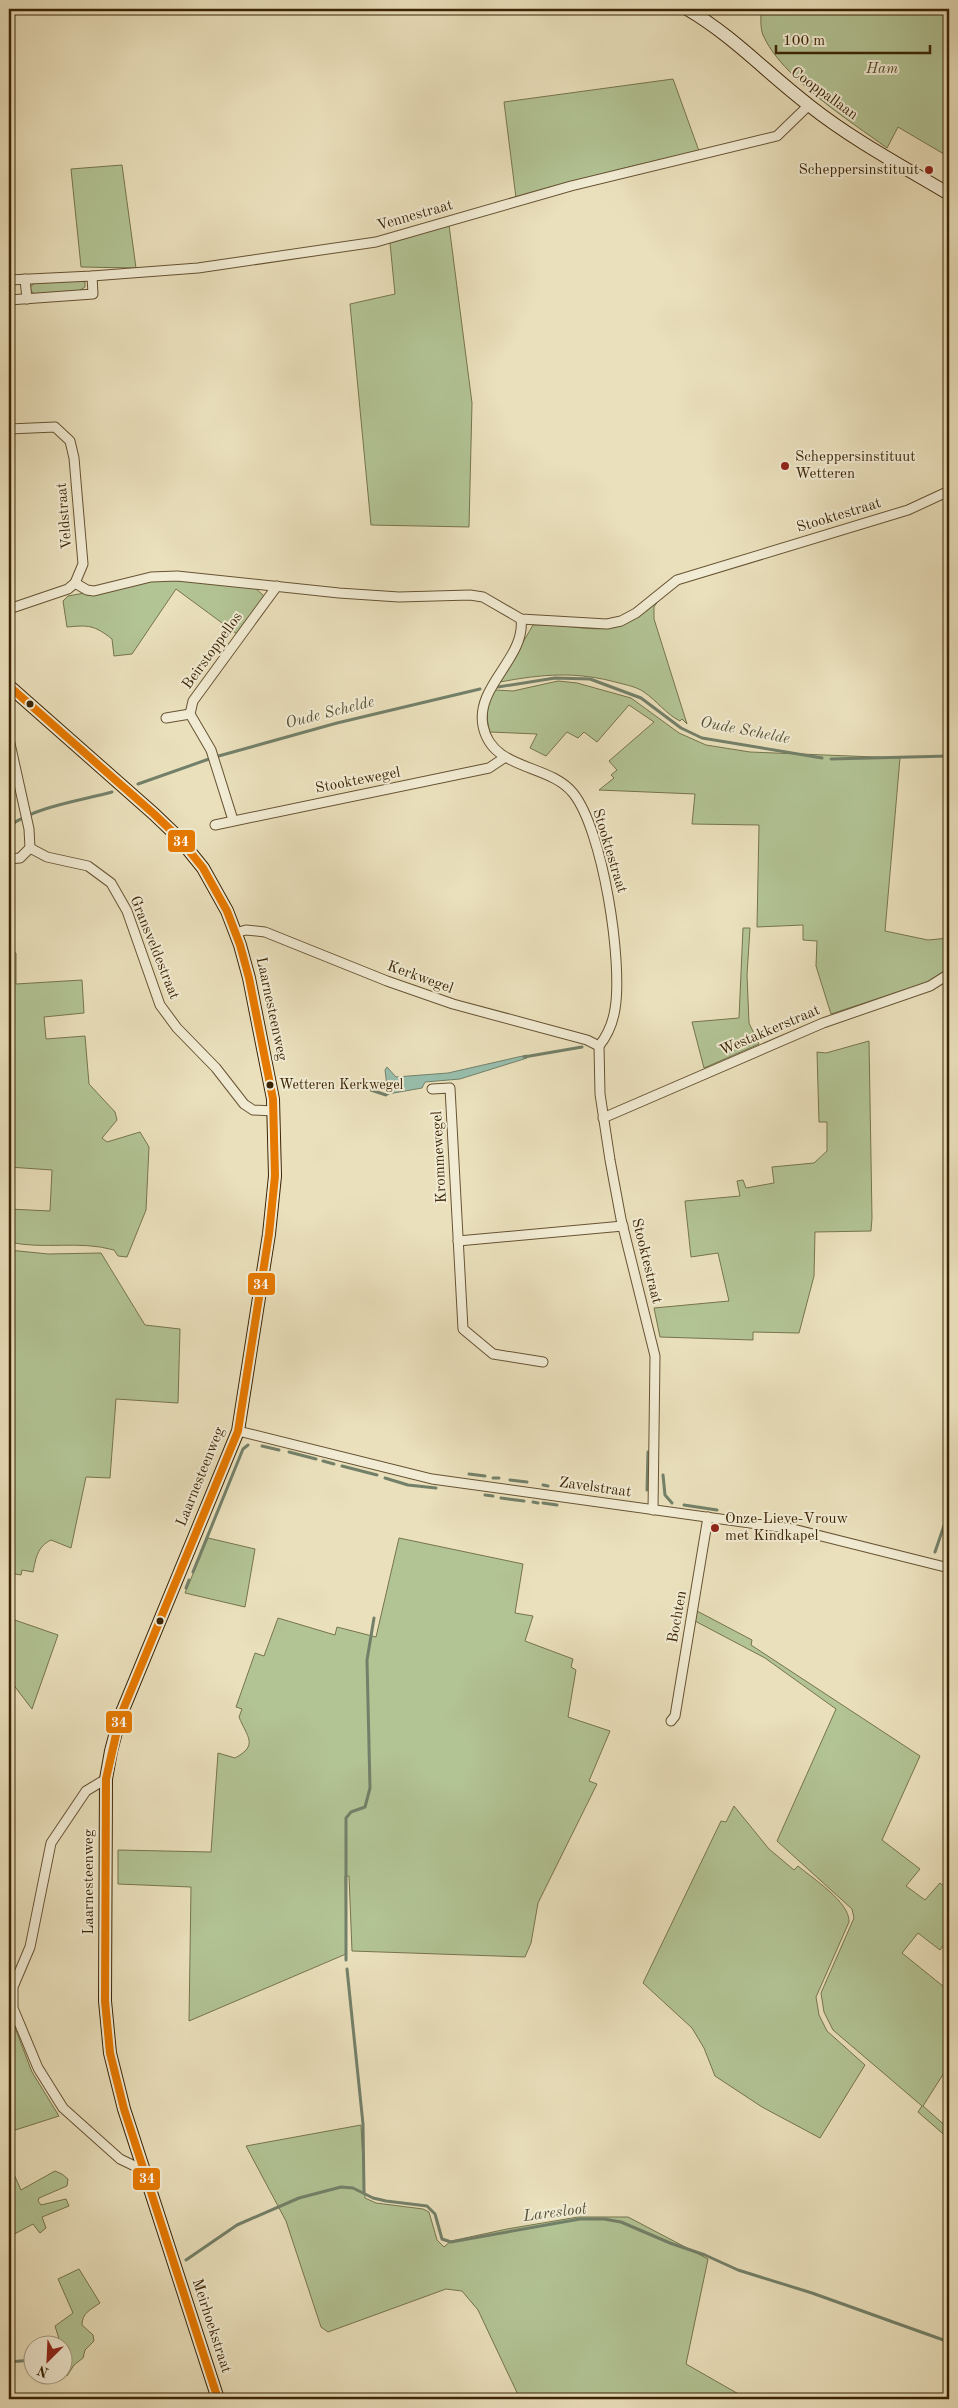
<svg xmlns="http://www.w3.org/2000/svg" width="958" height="2408" font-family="'Old Standard TT',serif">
  <rect width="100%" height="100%" fill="#eae0bc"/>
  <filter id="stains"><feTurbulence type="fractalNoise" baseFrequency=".004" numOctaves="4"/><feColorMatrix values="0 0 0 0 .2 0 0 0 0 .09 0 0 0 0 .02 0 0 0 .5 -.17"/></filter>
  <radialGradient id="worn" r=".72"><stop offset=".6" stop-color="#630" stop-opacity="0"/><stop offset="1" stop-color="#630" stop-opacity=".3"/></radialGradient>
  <g fill="#b2c394" stroke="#76744c">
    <path d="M761,9H949V157L898,127L887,148C850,121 781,77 763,35C760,28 761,17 761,9Z"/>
    <polygon points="673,79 699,151 629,167 516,198 504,102"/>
    <polygon points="122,165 136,268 81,267 71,169"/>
    <polygon points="449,225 472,403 469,527 371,525 350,304 395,294 390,243"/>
    <polygon points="75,279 85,282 85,287 79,291 35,294 31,291 30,287 37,281"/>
    <path d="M187,579L254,587L264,596L237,634L176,589L132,654L114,656L112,639C94,625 89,625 67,627L63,601L68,596L151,581Z"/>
    <path d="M658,601L654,607V619L687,724L682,719L680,721C666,714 657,701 644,692C637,687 627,685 619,683C576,671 543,674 500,682L533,625C589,623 609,645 658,601Z"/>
    <path d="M558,681L577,683L631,698L679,733L706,745L750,752L900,758L885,931L928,940L949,938V968L928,982L831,1014L816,966L817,941L803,940V925L757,927L759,825L692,824L695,794L599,790L614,778L611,775L617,770L609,761L654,722L629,705L597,742L584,732L578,738L567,732L546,756L530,748L537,734L490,732C485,716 487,705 495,690L513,691Z"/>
    <polygon points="743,928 750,928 747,975 749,1023 759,1044 704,1068 692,1022 739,1018"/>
    <path d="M9,953H16V984L82,980L84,1013L44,1017L46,1039L85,1036L89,1084L115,1112L117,1120L102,1138L107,1142L140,1132L149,1147L146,1210L127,1257L118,1256L114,1250C79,1240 44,1250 9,1242V1209L50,1211L52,1170L9,1167Z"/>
    <polygon points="869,1041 872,1218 871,1231 815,1232 814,1276 799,1333 753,1332 753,1340 660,1337 654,1308 729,1301 718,1253 691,1257 685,1201 740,1196 737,1181 743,1180 746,1188 774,1183 772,1167 814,1163 827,1151 827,1122 819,1122 817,1052 826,1053"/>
    <path d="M9,1250L48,1254L101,1253L145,1325L180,1329L178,1403L116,1399L110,1478L86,1477L71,1548L51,1540C37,1547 36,1558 33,1572L22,1570L21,1575L9,1573Z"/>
    <polygon points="208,1538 255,1549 245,1607 185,1593"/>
    <path d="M399,1538L523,1564L515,1613L533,1616L525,1641L573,1659L571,1667L576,1670L568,1717L610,1731L589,1781L597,1784L538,1903L531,1943L525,1957L352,1951L349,1876H345L346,1954L189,2021L191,1887L118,1884V1850L211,1852L218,1753L235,1758C259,1745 247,1737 239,1717L242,1709L236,1707L255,1653L264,1656L278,1618L335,1635L337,1627L376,1637Z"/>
    <polygon points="697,1611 752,1640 751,1645 920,1756 882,1840 920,1869 906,1886 925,1900 940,1883 949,1890 949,1937 940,1950 918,1933 902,1953 949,1991 949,2065 923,2106 949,2129 949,2139 918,2112 922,2106 833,2030 824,2012 821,1993 854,1918 852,1909 777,1841 836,1709 765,1658 695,1621"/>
    <polygon points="9,1618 58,1635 32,1709 9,1679"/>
    <path d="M734,1806L769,1849L794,1870L798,1866C812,1878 850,1902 849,1922L816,1997L819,2015L827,2031L865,2065L820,2138L762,2107L715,2076L704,2048L692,2028L643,1983L721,1821L726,1822Z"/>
    <polygon points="9,2012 32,2072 59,2116 9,2132"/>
    <polygon points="361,2125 365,2198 376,2203 423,2209 429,2212 437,2240 444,2247 451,2241 507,2229 578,2217 628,2217 708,2259 686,2364 742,2396 741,2399 520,2399 478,2310 462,2291 446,2289 328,2332 321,2327 286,2221 246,2146"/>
    <polygon points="9,2163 21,2190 55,2171 62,2174 68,2179 67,2186 39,2198 38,2201 41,2205 66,2199 69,2206 42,2217 46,2228 40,2233 33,2224 9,2237"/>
    <path d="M79,2269L100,2303C90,2310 82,2313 82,2325L93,2335L94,2341L85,2350L83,2358L74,2365L67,2376L65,2358L55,2326L73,2313L58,2279Z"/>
  </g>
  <polygon fill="#98beac" stroke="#738069" points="527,1055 527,1058 460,1079 425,1082 422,1088 388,1094 385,1070 387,1067 396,1077 448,1073"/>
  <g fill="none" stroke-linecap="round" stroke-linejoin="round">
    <g stroke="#738069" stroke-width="3">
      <polyline points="498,687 555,678 590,679 641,698 681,728 702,738 822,758"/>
      <polyline points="215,757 337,723 480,689"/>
      <polyline points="831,759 949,756"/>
      <polyline points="138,784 209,759"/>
      <path d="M9,826C38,806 79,801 112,792"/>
      <polyline points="524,1057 582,1047"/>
      <polyline points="371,1090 386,1095 391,1090"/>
      <polyline points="262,1446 279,1450"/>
      <polyline points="289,1452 316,1459"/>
      <polyline points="323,1461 334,1464"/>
      <polyline points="342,1466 377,1475"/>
      <polyline points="469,1474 485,1476"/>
      <polyline points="663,1475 665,1495 672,1503"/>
      <polyline points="385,1478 408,1485 436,1488"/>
      <polyline points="493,1478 499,1478"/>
      <polyline points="510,1480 527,1482"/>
      <polyline points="543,1485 548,1486"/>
      <polyline points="647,1490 648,1452"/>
      <polyline points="485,1495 493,1496"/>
      <polyline points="501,1498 524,1501"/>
      <polyline points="533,1502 538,1503"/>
      <polyline points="543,1503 557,1505"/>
      <polyline points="684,1505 717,1510"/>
      <polyline points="935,1552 949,1511"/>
      <polyline points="193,1572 243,1449 248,1445"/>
      <polyline points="186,1588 189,1580"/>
      <polyline points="346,1960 346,1818 351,1812 365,1807 370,1788 367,1660 374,1618"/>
      <polyline points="347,1969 363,2124 364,2192"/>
      <polyline points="186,2260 237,2225 299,2198 341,2187 353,2188 373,2198 386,2201 427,2206 435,2214 442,2239 451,2242 580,2219 604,2219 621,2222 670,2243 705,2255 738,2270 812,2293 949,2342"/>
      <polyline points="62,2358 65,2358"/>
      <polyline points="9,2362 32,2360"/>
    </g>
    <g stroke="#675333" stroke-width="11">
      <g id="street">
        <polyline points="25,279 27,299"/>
        <polyline points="9,280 92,276 198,268 376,242 571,186 777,136 809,105"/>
        <polyline points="9,300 93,294 92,276"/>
        <polyline points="9,429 55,427 70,441 74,458 83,564 75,583 68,589 9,609"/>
        <polyline points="75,583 87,590 94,591 151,577 177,576 339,593 399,597 470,595 483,597 521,619 607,624 621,621 636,613 677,580 908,510 949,491"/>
        <path d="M521,619C526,658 475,686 483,726C492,771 549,763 573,793C603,830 623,962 615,1009C613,1022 607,1036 599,1046L600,1094L610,1160L621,1219L655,1356L653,1510"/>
        <polyline points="166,718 190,714"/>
        <polyline points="9,739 29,829 30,848"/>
        <polyline points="233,820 211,750 190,714 193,701 277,586"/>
        <polyline points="215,825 489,768 504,758"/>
        <polyline points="30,848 47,857 88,866 111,883 127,911 160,1005 177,1028 216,1068 244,1104 253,1110 274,1111"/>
        <polyline points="9,859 20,858 30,848"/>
        <polyline points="235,933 246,930 265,932 387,981 453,1004 587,1040 599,1046"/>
        <polyline points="432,1089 450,1088 463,1329 493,1354 543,1362"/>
        <polyline points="603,1118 823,1023 930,986 949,974"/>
        <polyline points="458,1241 623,1226"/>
        <polyline points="238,1431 432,1479 793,1529 949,1568"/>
        <polyline points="671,1721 675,1716 708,1517"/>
        <polyline points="106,1779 86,1791 51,1843 30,1947 13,1987 13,2008 38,2068 63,2108 120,2159 145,2171"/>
      </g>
    </g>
    <g stroke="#3b2405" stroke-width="14">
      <g id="secondary">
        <path d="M687,9C732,35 768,74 810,106C853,140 902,166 949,194"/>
        <polyline points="9,686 154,814 178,837 203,868 227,911 240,945 249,978 273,1099 275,1176 269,1234 238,1431 120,1717 111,1751 106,1779 105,2001 110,2053 124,2109 218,2399"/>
      </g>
    </g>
    <use href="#street" stroke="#f1ebd3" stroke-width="9"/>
    <use href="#secondary" stroke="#f1ebd3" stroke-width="12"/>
    <g stroke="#f1ebd3" stroke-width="11">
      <polyline id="bus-1" points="9,686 154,814 178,837 203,868 227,911 240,945 249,978 273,1099 275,1176 269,1234 238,1431 120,1717 106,1779 105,2001 110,2053 124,2109 218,2399"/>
    </g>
    <use href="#bus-1" stroke="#e67900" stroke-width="8"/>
  </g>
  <g fill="#8f2418" stroke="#f1ebd3" stroke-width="2">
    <circle cx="929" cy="170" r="5"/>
    <circle cx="785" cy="466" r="5"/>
    <circle cx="715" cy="1528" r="5"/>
  </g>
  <g fill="#3b2405" stroke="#f1ebd3" stroke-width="2">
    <circle cx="30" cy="704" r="4.5"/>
    <circle cx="270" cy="1085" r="4.5"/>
    <circle cx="160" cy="1621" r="4.5"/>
  </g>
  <g text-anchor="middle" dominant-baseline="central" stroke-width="4" stroke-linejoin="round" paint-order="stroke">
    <g font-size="14" fill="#3b2405" stroke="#f1ebd3" text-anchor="start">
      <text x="279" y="1085">Wetteren Kerkwegel</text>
    </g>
    <g font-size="15" font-style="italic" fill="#594c29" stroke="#f1ebd3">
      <text x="882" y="69">Ham</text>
    </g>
    <g font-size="15" fill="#3b2405" stroke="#f1ebd3">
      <text transform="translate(824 94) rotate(36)">Cooppallaan</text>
      <text transform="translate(415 216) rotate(-16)">Vennestraat</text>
      <text transform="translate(65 516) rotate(-95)">Veldstraat</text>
      <text transform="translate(839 516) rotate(-17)">Stooktestraat</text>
      <text transform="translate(213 651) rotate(-54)">Beirstoppellos</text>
      <text transform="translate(358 781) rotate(-11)">Stooktewegel</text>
      <text transform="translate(609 851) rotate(73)">Stooktestraat</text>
      <text transform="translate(154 948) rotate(68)">Gransveldestraat</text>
      <text transform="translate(420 978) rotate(20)">Kerkwegel</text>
      <text transform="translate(271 1009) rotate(78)">Laarnesteenweg</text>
      <text transform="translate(770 1031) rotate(-23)">Westakkerstraat</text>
      <text transform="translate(440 1157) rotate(-93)">Krommewegel</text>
      <text transform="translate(646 1261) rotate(76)">Stooktestraat</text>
      <text transform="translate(201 1477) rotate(-68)">Laarnesteenweg</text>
      <text transform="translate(595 1488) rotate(8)">Zavelstraat</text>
      <text transform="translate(678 1617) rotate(-80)">Bochten</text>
      <text transform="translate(89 1882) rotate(-90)">Laarnesteenweg</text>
      <text transform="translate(211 2326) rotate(72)">Meirhoekstraat</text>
    </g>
    <g font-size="15" fill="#3b2405" stroke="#f1ebd3" text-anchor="start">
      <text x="919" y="170" text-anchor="end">Scheppersinstituut</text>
      <text x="795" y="457">Scheppersinstituut<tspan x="795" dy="17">Wetteren</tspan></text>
      <text x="725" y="1519">Onze-Lieve-Vrouw<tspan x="725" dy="17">met Kindkapel</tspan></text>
    </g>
    <g font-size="16" font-style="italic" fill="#575237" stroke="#f1ebd3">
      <text transform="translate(330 713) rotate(-14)">Oude Schelde</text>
      <text transform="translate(745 731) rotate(11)">Oude Schelde</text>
      <text transform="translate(555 2213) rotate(-7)">Laresloot</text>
    </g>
  </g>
  <g stroke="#f1ebd3" stroke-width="2">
    <rect x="167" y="829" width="29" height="24" rx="5" fill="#e67900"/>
    <rect x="247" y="1272" width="29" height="24" rx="5" fill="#e67900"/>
    <rect x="105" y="1710" width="28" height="24" rx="5" fill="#e67900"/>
    <rect x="132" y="2167" width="29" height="24" rx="5" fill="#e67900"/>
  </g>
  <g font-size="14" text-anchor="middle" font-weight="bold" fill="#fff">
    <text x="181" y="846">34</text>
    <text x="261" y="1289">34</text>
    <text x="119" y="1727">34</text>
    <text x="147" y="2183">34</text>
  </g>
  <rect width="958" height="2408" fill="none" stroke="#eae0bc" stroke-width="30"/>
  <rect x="10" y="10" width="938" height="2388" fill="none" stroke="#3b2405" stroke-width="2.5"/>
  <rect x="15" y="15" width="928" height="2378" fill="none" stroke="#3b2405"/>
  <g transform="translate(48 2360) rotate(204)"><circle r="24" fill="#f1ebd3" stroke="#a89b81"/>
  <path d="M0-4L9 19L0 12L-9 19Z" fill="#8f2418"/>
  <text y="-8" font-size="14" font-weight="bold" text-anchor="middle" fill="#3b2405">N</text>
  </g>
  <path d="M776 45v8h154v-8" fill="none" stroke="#3b2405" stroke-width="2.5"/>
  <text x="783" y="45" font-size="15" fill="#3b2405" stroke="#f1ebd3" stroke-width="4" paint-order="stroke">100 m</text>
  <rect width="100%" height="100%" filter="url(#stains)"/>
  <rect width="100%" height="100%" fill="url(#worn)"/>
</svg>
